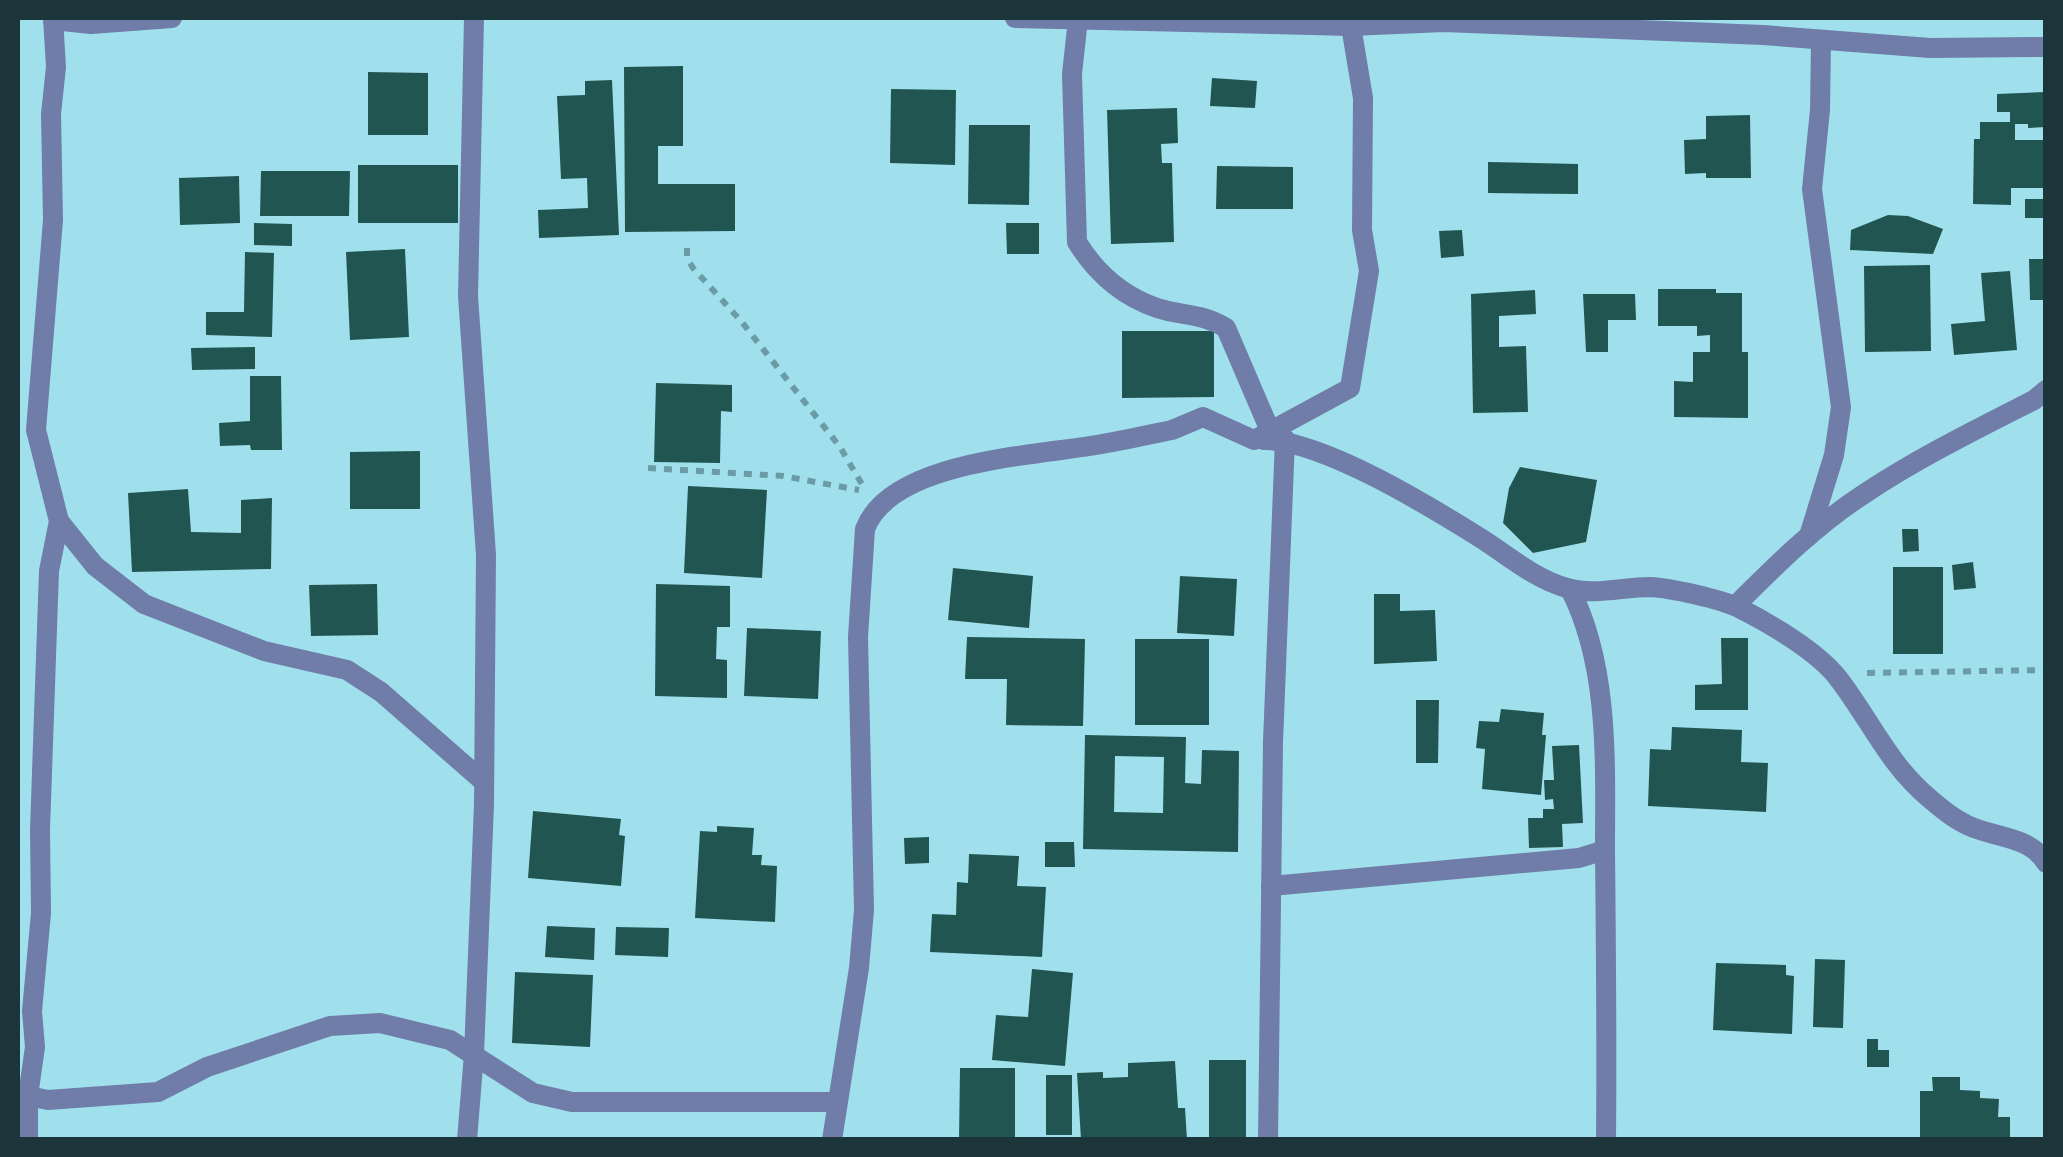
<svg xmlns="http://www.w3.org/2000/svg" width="2063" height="1157" font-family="Signika,sans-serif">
  <rect width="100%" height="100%" fill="#a0e0ec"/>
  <g fill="#215552" fill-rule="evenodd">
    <polygon points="683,66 683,146 658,146 658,184 735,184 735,231 625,232 624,67"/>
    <polygon points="368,72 428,73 428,135 368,135"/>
    <polygon points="1212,78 1257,81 1255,108 1210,106"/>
    <polygon points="612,80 619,235 539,238 538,210 588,208 587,178 561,179 557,96 585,95 585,81"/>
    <polygon points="891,89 956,90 955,165 890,163"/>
    <polygon points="2046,92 2046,127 2028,128 2028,124 2015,124 2015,140 2046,140 2046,188 2011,188 2011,205 1973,204 1974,139 1980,139 1980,122 2010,122 2010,112 1997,112 1997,94"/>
    <polygon points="1177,108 1178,143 1161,144 1162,163 1172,163 1174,242 1111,244 1107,110"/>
    <polygon points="1750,115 1751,178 1706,178 1706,173 1685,174 1684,140 1706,139 1706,116"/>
    <polygon points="969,125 1030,125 1029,205 968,204"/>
    <polygon points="1488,162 1578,164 1578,194 1488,193"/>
    <rect x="358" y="165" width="100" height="58"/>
    <polygon points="1217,166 1293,167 1293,209 1216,209"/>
    <polygon points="261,171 350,171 349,216 260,216"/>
    <polygon points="239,176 240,223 180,225 179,178"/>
    <rect x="2025" y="199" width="21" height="19"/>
    <polygon points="1888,215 1908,216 1943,229 1933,254 1850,250 1851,230"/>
    <polygon points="254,223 292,224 292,246 254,245"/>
    <polygon points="1006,223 1039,223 1039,254 1007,254"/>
    <polygon points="1462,230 1464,256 1441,258 1439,231"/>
    <polygon points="405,249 409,337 350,340 346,252"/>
    <polygon points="245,252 274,253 272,337 206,335 206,312 244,312"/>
    <polygon points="2029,259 2046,259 2046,300 2030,300"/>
    <polygon points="1930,265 1931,351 1865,352 1864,266"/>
    <polygon points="2010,271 2017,350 1954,355 1951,324 1985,321 1981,273"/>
    <polygon points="1658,289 1716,289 1716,293 1742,293 1742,352 1748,352 1748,418 1674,417 1674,381 1693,382 1693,352 1710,352 1710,335 1697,336 1697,326 1658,326"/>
    <polygon points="1535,290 1536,314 1499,316 1499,347 1526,346 1528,412 1473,413 1471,294"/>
    <polygon points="1583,294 1635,294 1636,320 1608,320 1608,352 1586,352"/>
    <polygon points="1122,331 1214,331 1214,397 1122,398"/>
    <polygon points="255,347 255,369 192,370 191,348"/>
    <polygon points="250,376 281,376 282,450 251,450 250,445 220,446 219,423 250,421"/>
    <polygon points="656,383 732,385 732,412 721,411 720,463 654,462"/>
    <polygon points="420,451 420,509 350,509 350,452"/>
    <polygon points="1520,467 1597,480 1586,542 1533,553 1503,523 1509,488"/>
    <polygon points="688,486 767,490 762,578 684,573"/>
    <polygon points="188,489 191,532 241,533 241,500 272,498 271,569 132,572 128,493"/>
    <polygon points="1902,529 1918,529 1919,551 1903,552"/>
    <polygon points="1973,562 1976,588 1954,590 1952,565"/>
    <rect x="1893" y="567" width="50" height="87"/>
    <polygon points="953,568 1033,576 1029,628 948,620"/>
    <polygon points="1180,576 1237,579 1234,636 1177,633"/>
    <polygon points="377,584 378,635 311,636 309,585"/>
    <polygon points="656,584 730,586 730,627 717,627 716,659 727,660 727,698 655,696"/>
    <polygon points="1374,594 1400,594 1400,611 1435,610 1437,661 1374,664"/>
    <polygon points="747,628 821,631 818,699 744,696"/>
    <polygon points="967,637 1085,639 1083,726 1006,725 1007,679 965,679"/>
    <polygon points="1721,638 1748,638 1748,710 1695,710 1695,685 1722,684"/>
    <rect x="1135" y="639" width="74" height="86"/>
    <polygon points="1416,700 1439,700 1438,763 1416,763"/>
    <polygon points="1501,709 1544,713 1542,735 1546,735 1541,795 1482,789 1485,749 1476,748 1479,721 1499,722"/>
    <polygon points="1672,727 1742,730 1741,762 1768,763 1766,812 1648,806 1650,749 1671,750"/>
    <path d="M1085,735L1186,737L1185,783L1201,784L1202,750L1239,751L1238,852L1083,849ZM1115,756L1164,757L1163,813L1114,812Z"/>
    <polygon points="1579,745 1583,823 1562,824 1563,847 1529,848 1528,818 1543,818 1543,809 1554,809 1553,799 1545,800 1544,780 1554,780 1552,746"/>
    <polygon points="533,811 621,819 619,835 625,836 621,886 528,878"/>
    <polygon points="717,826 754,828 752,855 762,855 761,865 777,866 775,922 695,918 700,831 717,832"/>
    <polygon points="929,837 929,863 905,864 904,838"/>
    <polygon points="1045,842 1074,842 1075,867 1045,867"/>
    <polygon points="969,854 1019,856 1017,886 1046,887 1042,957 930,952 932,914 956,915 957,882 968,883"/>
    <polygon points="547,926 595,928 594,960 545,957"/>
    <polygon points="616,927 669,928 668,957 615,955"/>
    <polygon points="1815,959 1845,960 1843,1028 1813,1027"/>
    <polygon points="1716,963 1786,965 1786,975 1794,976 1792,1034 1713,1030"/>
    <polygon points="1032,969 1073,973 1065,1066 992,1060 996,1015 1028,1017"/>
    <polygon points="515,972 593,975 590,1047 512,1043"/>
    <polygon points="1867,1039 1878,1039 1878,1050 1889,1050 1889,1067 1867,1067"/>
    <rect x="1209" y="1060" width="37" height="80"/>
    <polygon points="1175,1061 1178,1108 1185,1108 1187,1140 1081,1140 1077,1073 1103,1072 1103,1078 1128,1077 1128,1063"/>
    <polygon points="960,1068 1015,1068 1015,1140 959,1140"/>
    <rect x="1046" y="1075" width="26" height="60"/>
    <polygon points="1932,1077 1960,1077 1960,1090 1980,1091 1980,1098 1999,1099 1998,1117 2010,1117 2010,1140 1920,1140 1920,1091 1933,1091"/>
  </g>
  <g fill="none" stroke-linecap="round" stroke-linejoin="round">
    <g stroke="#6b9ca5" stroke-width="6" stroke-dasharray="8 8" stroke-linecap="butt">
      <polyline points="687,248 687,258 693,268 741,321 840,447 863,486"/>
      <polyline points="648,468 783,476 859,490"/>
      <polyline points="1867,673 2046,670"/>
    </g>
    <g stroke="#6f7da8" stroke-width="20">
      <polyline points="1015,18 1351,26 1444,22 1763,35 1930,48 2046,47"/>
      <path d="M1078,19L1072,74L1077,242C1096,273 1122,296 1157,308C1181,316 1203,313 1226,328L1271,433"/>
      <polyline points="53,20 91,24 172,18"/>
      <path d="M1263,440C1321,439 1431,507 1482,539C1510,557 1535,579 1567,588C1595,596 1622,587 1650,587C1670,588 1721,599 1739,608C1769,623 1817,651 1838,678C1869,718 1889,765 1929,798C1944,811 1960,824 1980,830C2003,838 2032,839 2046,863"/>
      <polyline points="59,521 95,566 144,604 264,651 347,670 381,692 484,782"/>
      <polyline points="1809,536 1834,455 1841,407 1812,189 1820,110 1821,40"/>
      <path d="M1570,589C1610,667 1605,765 1605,850C1606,947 1607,1043 1606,1140"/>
      <path d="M1735,606C1775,566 1816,525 1864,494C1918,458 1977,429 2034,400L2046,390"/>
      <polyline points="1271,886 1579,858 1605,850"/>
      <polyline points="19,1094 48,1100 158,1092 207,1067 330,1026 380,1023 450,1040 533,1093 572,1102 836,1102"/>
      <polyline points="28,1140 28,1096 35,1047 32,1011 41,913 40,830 49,571 59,521 36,430 53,220 51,114 56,67 53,18"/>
      <polyline points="467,1140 474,1054 484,804 486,555 468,296 474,18"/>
      <path d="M832,1140L859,968L864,910L858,637L865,529C891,461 1033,456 1096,445C1121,441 1147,435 1172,430L1203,417L1254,440L1350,388L1369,271L1362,230L1363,98L1351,26"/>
      <polyline points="1268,1140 1273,742 1285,439"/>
    </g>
  </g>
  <rect width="2063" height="1157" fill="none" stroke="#1b353a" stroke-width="40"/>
</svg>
